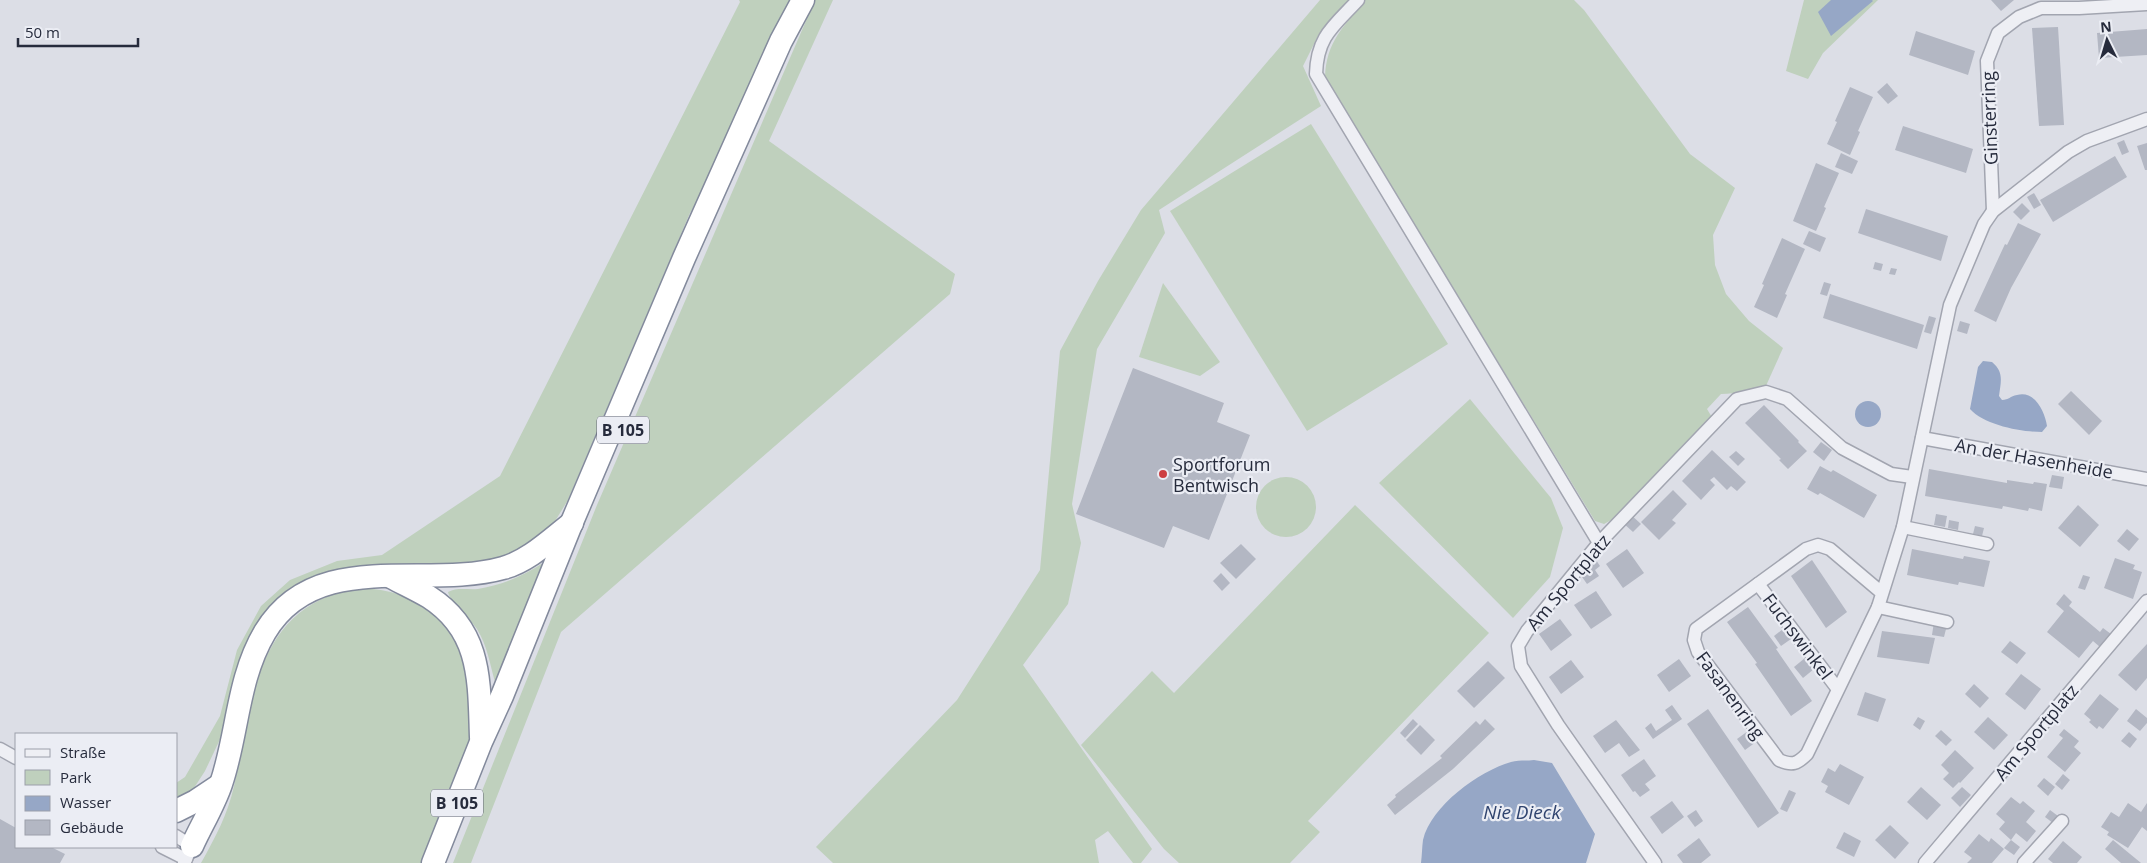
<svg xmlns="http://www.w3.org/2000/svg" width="2147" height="863" font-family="'Open Sans',sans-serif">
  <rect width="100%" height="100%" fill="#dcdee6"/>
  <g fill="#bfd0bd">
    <polygon points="739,0 794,0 716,173 690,213 568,500 552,526 535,543 487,566 421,567 379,565 351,567 319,576 290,592 205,771 192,791 176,804 176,783 185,777 220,716 237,650 261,606 290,580 337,561 382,555 500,476 740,2"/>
    <polygon points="815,0 833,0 769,141 955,274 950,294 561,632 471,863 453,863 597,505"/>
    <polygon points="1320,0 1349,0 1319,34 1303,66 1321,106 1159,210 1165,233 1097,349 1072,504 1081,543 1068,604 1023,665 1152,849 1141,863 1133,863 1108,831 1095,840 1099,863 833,863 816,847 957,700 1040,570 1060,351 1098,281 1141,210"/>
    <path d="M1365,0H1574L1584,10L1690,154L1735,188L1713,235L1715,265L1726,294L1749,321L1783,348L1765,388C1750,389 1737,394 1721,394L1707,409L1713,419L1615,518L1604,524L1595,521L1325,78C1326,41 1344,27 1365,0Z"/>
    <polygon points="1804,0 1878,0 1823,53 1808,79 1786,71"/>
    <polygon points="1311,124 1448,344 1307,431 1170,211"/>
    <polygon points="1163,283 1220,362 1200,376 1139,357"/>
    <polygon points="1470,399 1551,498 1563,528 1550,577 1513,618 1379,483"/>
    <circle cx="1286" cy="507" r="30"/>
    <polygon points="1355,505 1489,633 1308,821 1320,832 1290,863 1179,863 1164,849 1081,745 1152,671 1174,693"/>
    <path d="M543,563L495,682C490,664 487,645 477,629C470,619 449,600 448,592C457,587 468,590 478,589C503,585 523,576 543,563Z"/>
    <path d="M368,588C387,591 406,594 423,604C462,627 479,681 473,724C470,742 461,761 454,778C444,806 433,835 422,863H201C215,838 228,814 234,786C250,714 253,618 338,593C348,590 359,590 368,588Z"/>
  </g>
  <g fill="#96a7c6">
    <polygon points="1831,0 1872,0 1873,1 1831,36 1818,12"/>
    <path d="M1983,361L1992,362C2004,372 2001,381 1999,396L2002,400C2009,400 2010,396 2017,395C2035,390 2045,412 2047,426L2042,432C2021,432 1984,425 1970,409L1978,367Z"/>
    <circle cx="1868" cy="414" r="13"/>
    <path d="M1534,760L1552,763L1595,834L1586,863H1421C1422,855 1422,847 1423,840C1431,806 1479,771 1511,762C1518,760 1527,761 1534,760Z"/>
  </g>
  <g fill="#b3b7c3">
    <polygon points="1991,0 2014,0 2001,11"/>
    <polygon points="2058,27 2064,125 2039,126 2032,28"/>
    <polygon points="2147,29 2147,55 2099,58 2097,33"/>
    <polygon points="1916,31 1975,51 1968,75 1909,55"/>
    <polygon points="1887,83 1898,96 1888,104 1877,92"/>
    <polygon points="1850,87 1873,97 1858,131 1860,132 1850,155 1827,144 1837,122 1835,121"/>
    <polygon points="1903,126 1973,149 1966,173 1895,150"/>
    <polygon points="2124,140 2129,152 2122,155 2117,143"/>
    <polygon points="2147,143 2147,170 2145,170 2137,146"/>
    <polygon points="1841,153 1858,161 1852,174 1835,167"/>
    <polygon points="2115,156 2127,177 2053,222 2040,200"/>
    <polygon points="1816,163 1839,173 1824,207 1826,208 1816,231 1793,221"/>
    <polygon points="2034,193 2041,205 2034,209 2027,197"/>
    <polygon points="2022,203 2030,211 2021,220 2013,212"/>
    <polygon points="1866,209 1948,236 1941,261 1858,233"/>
    <polygon points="2018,223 2041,234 2011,288 1996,322 1974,311 2005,244 2007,245"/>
    <polygon points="1809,231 1826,238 1820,252 1803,244"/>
    <polygon points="1782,238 1805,249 1785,294 1787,295 1777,318 1754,307 1764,285 1762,284"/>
    <polygon points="1875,262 1883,264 1881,271 1873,269"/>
    <polygon points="1891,268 1897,269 1895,275 1889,274"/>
    <polygon points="1824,282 1831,284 1827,296 1820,294"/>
    <polygon points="1830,294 1924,325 1917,349 1823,318"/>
    <polygon points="1929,316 1936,318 1931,334 1924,332"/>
    <polygon points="1960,321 1970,324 1967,334 1957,331"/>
    <polygon points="1133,368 1224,403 1217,422 1250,435 1209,540 1173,526 1164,548 1076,514"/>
    <polygon points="2071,391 2102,421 2089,435 2058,404"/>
    <polygon points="1764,405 1799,441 1798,442 1807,451 1788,469 1779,460 1781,459 1745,423"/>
    <polygon points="1821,442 1832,450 1824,461 1813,452"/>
    <polygon points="1712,450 1746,482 1737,491 1731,486 1727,490 1714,477 1710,480 1715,485 1701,500 1682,481"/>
    <polygon points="1736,451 1745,459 1738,466 1729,457"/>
    <polygon points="1820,466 1831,472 1833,470 1877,495 1864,518 1820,493 1818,495 1807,489"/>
    <polygon points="1929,469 2007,483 2007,480 2033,484 2034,482 2047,484 2042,511 2029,508 2028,511 2003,506 2002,509 1925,496"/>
    <polygon points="2052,475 2064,477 2062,489 2049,487"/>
    <polygon points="1673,490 1687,504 1672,520 1676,523 1659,540 1641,522"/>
    <polygon points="2078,505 2099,525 2080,547 2058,528"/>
    <polygon points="1630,514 1641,524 1633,532 1622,522"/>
    <polygon points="1936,514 1947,516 1945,527 1934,525"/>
    <polygon points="1949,520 1959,522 1958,530 1948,528"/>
    <polygon points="1975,526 1984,528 1982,536 1973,534"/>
    <polygon points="2127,529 2139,539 2129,551 2117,541"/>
    <polygon points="1241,544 1256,559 1236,579 1220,563"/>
    <polygon points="1627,549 1644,573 1623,588 1606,564"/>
    <polygon points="1912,549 1963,559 1964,556 1990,561 1984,587 1959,582 1958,585 1907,575"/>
    <polygon points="2115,558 2135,565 2133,569 2142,572 2133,599 2104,588"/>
    <polygon points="1596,560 1600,566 1595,570 1599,576 1587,584 1580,574"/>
    <polygon points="1812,560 1847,612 1826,628 1791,576"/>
    <polygon points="1221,573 1230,583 1222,591 1213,581"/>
    <polygon points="2083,575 2090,577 2085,590 2078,588"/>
    <polygon points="1596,591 1612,615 1591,629 1574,605"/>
    <polygon points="2064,594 2072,602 2069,606 2100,632 2103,628 2111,634 2100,647 2093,641 2079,658 2047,632 2064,611 2056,604"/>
    <polygon points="1748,607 1778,648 1776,649 1812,701 1791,716 1755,664 1757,663 1727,622"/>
    <polygon points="1560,619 1572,635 1551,651 1539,634"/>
    <polygon points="1934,622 1947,625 1944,637 1932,635"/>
    <polygon points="1783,629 1791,639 1781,646 1774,636"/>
    <polygon points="1882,631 1935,638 1929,664 1877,657"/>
    <polygon points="2010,641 2026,653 2017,664 2001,652"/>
    <polygon points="2147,644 2147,678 2136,691 2118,675"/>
    <polygon points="1805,658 1814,669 1803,678 1794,667"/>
    <polygon points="1679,659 1691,676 1669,692 1657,675"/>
    <polygon points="1571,660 1584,677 1561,694 1549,677"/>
    <polygon points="1488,661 1505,678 1474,708 1457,691"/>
    <polygon points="2021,674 2041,689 2025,710 2005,694"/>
    <polygon points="1974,684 1989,698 1980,708 1965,694"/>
    <polygon points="1865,692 1886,699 1878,722 1857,715"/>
    <polygon points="2100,694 2119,709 2103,729 2099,726 2097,729 2089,722 2091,720 2084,714"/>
    <polygon points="1672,705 1682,719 1653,739 1645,728 1651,723 1656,731 1672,720 1665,710"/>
    <polygon points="1708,709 1779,813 1758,828 1687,724"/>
    <polygon points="2136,709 2147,718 2147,723 2140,731 2127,721"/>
    <polygon points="1918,717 1925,721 1920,730 1913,725"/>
    <polygon points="1988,717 2008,735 1994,750 1974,732"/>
    <polygon points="1413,719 1418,724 1405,738 1400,733"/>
    <polygon points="1485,719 1495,729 1453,769 1395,815 1387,805 1396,797 1395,795 1442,758 1440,756 1476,721 1480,725"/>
    <polygon points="1616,720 1640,750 1629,757 1619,743 1605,753 1593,736"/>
    <polygon points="1420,725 1435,740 1421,755 1406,740"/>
    <polygon points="2064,729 2079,741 2074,747 2081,753 2065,772 2047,757 2063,738 2059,735"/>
    <polygon points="1941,730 1952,740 1946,746 1935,736"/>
    <polygon points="1748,731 1756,742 1745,750 1737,739"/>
    <polygon points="2129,732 2137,739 2130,748 2121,741"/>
    <polygon points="1955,750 1974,768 1960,783 1959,782 1953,788 1943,779 1949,773 1941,765"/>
    <polygon points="1644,759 1656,776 1645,784 1650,790 1640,797 1635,791 1633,792 1621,775"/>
    <polygon points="1840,764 1864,777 1849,805 1825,792 1828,786 1821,782 1828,768 1835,772"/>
    <polygon points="2063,774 2070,780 2062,790 2055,784"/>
    <polygon points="2044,778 2055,787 2048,796 2037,786"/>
    <polygon points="1921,787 1941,805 1927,820 1907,802"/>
    <polygon points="1962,787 1971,795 1960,807 1951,798"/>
    <polygon points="1789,790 1796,793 1787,812 1780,809"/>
    <polygon points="2011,797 2020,804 2023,801 2035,811 2026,822 2036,831 2027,842 2016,833 2011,840 2020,847 2014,855 2004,848 2011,840 1999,829 2005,822 1996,814"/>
    <polygon points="1672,801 1684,817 1662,834 1650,817"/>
    <polygon points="2128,803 2141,812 2147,803 2147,831 2142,827 2128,848 2107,835 2109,832 2101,827 2111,812 2119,817"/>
    <polygon points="1696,810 1703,821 1695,827 1687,816"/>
    <polygon points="2050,810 2058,816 2053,823 2045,817"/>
    <polygon points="0,819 16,828 16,847 51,847 65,854 60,863 0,863"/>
    <polygon points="1890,825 1909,843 1895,859 1875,840"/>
    <polygon points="1844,832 1861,841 1854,857 1836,848"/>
    <polygon points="1979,834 1989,842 1991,838 2004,849 1992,863 1967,863 1972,858 1964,852"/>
    <polygon points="1699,838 1711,855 1701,863 1683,863 1677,855"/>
    <polygon points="2113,840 2141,863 2121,863 2105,849"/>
    <polygon points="2063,841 2082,857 2077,863 2053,863 2048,859"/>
  </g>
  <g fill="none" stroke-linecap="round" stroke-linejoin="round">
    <g stroke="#a2a5b0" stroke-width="15">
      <g id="street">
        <path d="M1358,0C1334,26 1317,36 1316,74L1599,543"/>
        <polyline points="1993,211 1987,61 1998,33 2019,17 2041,8 2079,8 2147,4"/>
        <polyline points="1922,438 2147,479"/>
        <polyline points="1987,544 1903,527 1950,305 1984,224 1993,211 2068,152 2087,141 2147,119"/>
        <polyline points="1758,584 1837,688"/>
        <path d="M1882,593L1830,549L1818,545L1806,549L1696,629L1694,640L1698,652L1779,760C1792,766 1797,764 1807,754L1878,607L1903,527"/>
        <polyline points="1878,607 1947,622"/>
        <polyline points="0,749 16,758"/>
        <polyline points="176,836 192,846 184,863"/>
        <polyline points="162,847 186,859"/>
        <polyline points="1655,863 1558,725 1521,666 1518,646 1527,631 1599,543 1737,399 1766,392 1787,399 1842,448 1891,474 1912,477"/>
        <polyline points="1925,863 2147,601"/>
        <polyline points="2024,863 2062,821"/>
      </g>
    </g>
    <g stroke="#838a9c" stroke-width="25">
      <g id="highway">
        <path d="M391,577C404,584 417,590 429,597C482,631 479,682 481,737"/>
        <polyline points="176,811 196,801 220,785"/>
        <path d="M192,846C201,826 214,805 221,784C238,734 237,679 265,632C316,547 425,590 503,568C529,561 551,539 572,523"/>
        <polyline points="433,863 481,742 502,696 572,522 684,258 781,41 803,0"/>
      </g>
    </g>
    <use href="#street" stroke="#eeeff4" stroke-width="12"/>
    <use href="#highway" stroke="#fff" stroke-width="22"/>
  </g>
  <circle fill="#cd3f41" stroke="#ebedf4" stroke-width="2" cx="1163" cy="474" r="5"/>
  <g text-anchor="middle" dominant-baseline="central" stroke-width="4.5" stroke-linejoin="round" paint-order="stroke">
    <g fill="#ebedf4" stroke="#616573" stroke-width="1">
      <rect x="597" y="416.5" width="52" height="27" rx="4"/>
      <rect x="431" y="789.5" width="52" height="27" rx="4"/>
    </g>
    <g font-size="16" font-weight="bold" fill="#262b3c">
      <text x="623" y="430">B 105</text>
      <text x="457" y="803">B 105</text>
    </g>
    <g font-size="18" fill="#262b3c" stroke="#ebedf4">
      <text transform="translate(1989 118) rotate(-92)">Ginsterring</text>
      <text transform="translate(2034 458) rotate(10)">An der Hasenheide</text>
      <text transform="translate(1568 582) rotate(-50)">Am Sportplatz</text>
      <text transform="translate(1798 636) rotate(53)">Fuchswinkel</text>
      <text transform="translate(1731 695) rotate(54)">Fasanenring</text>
      <text transform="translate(2036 732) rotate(-50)">Am Sportplatz</text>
    </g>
    <g font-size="18" fill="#262b3c" stroke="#ebedf4" text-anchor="start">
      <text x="1173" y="464">Sportforum<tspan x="1173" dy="21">Bentwisch</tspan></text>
    </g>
    <g font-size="19" font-style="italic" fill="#30446f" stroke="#ebedf4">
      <text x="1522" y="812">Nie Dieck</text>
    </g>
  </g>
  <rect x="15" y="733" width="162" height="115" fill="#ebedf4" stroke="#9c9faa"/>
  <rect x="25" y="749" width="25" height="8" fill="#eeeff4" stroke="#9c9faa"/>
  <text x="60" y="758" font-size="15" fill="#262b3c">Straße</text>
  <rect x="25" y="770" width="25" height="15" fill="#bfd0bd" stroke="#9c9faa"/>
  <text x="60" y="783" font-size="15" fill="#262b3c">Park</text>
  <rect x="25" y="796" width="25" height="15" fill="#96a7c6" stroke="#9c9faa"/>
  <text x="60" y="808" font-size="15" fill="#262b3c">Wasser</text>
  <rect x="25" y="820" width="25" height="15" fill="#b3b7c3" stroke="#9c9faa"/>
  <text x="60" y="833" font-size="15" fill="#262b3c">Gebäude</text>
  <g transform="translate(2107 40) rotate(355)" stroke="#ebedf4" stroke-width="4" paint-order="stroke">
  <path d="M0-4L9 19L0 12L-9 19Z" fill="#262b3c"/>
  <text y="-8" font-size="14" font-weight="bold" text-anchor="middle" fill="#262b3c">N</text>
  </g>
  <path d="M18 38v8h120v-8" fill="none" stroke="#262b3c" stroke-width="2.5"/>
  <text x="25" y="38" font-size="15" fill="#262b3c" stroke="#ebedf4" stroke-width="4" paint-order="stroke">50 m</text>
</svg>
